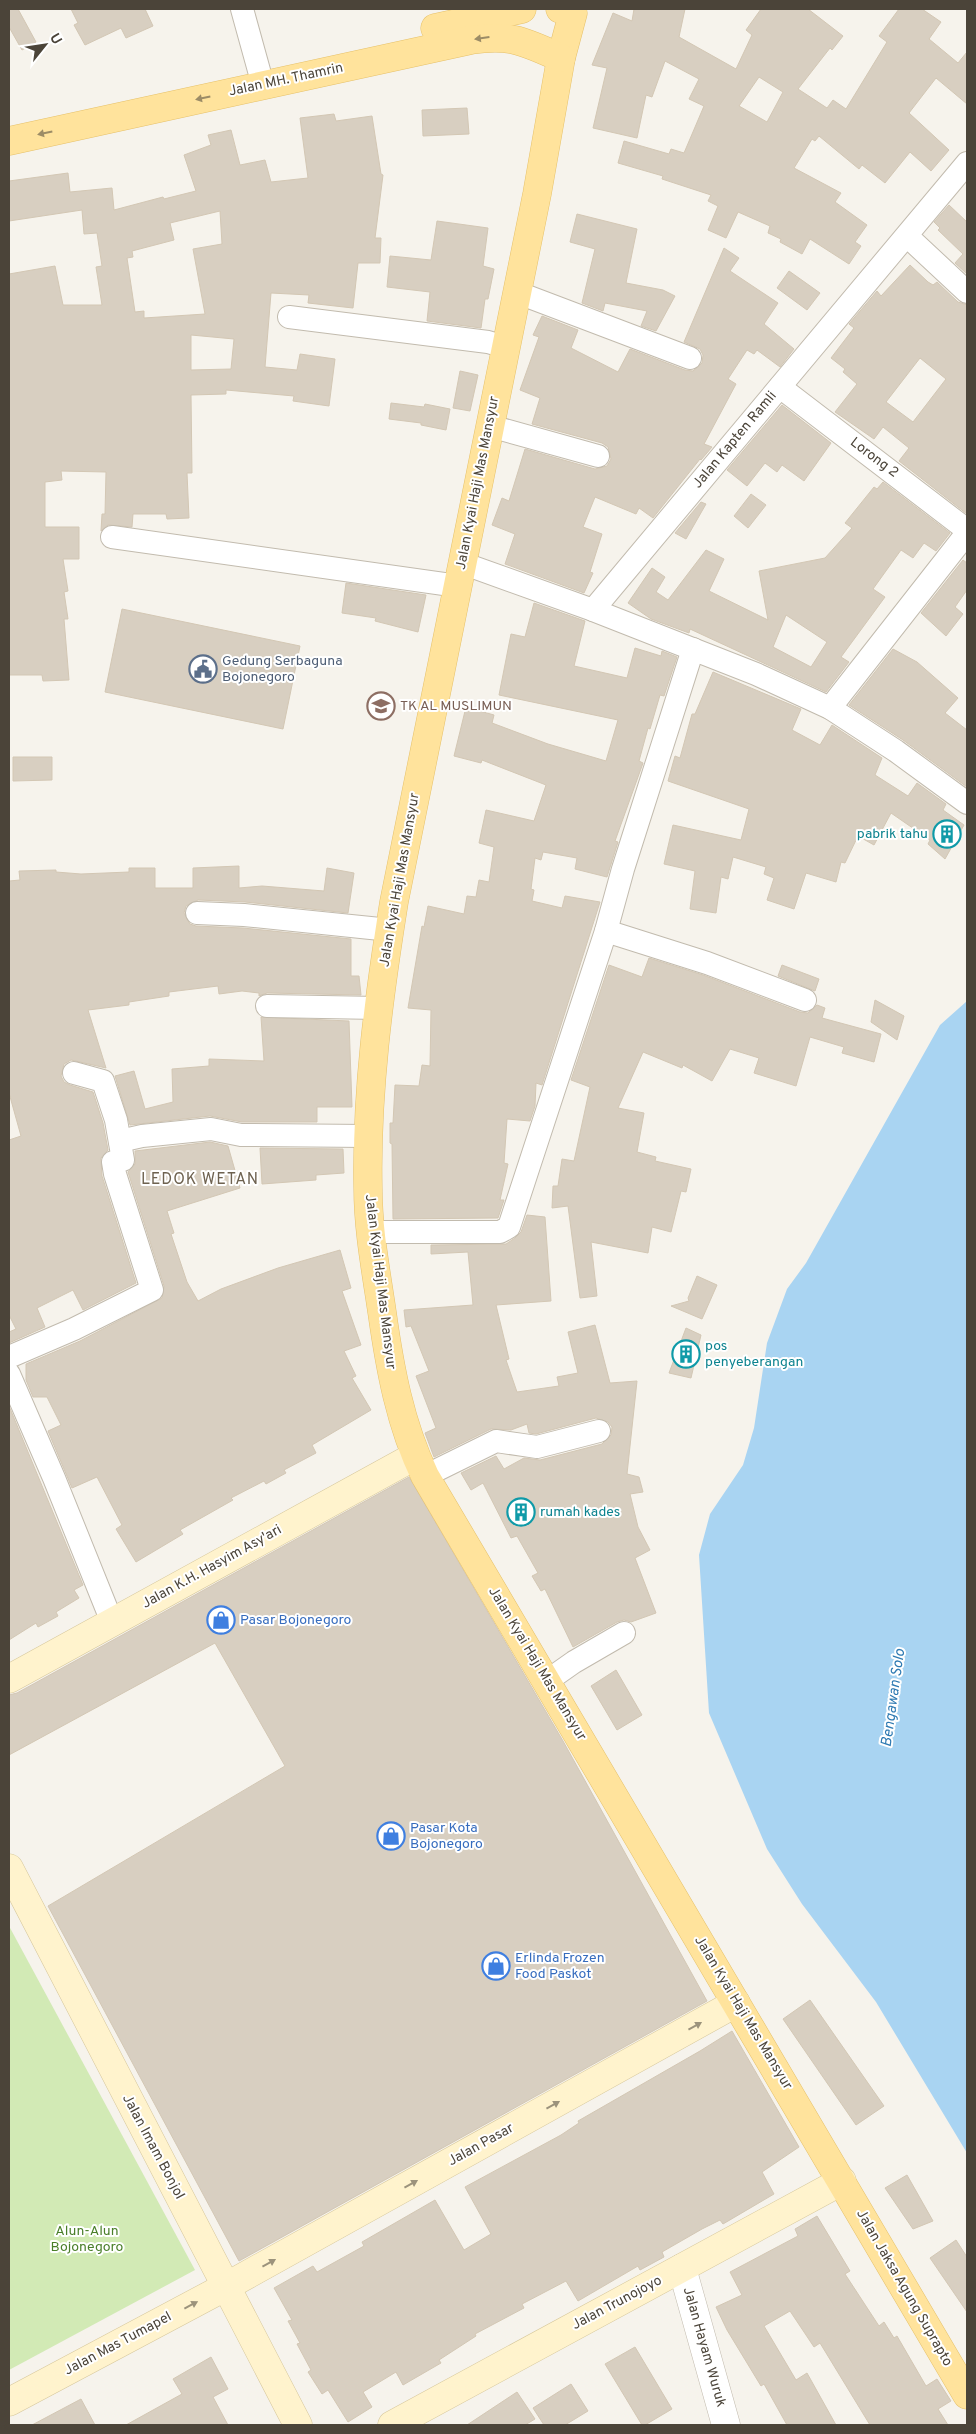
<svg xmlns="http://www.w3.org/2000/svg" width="976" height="2434" font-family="Overpass,sans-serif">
  <rect width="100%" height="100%" fill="#f6f3ec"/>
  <polygon fill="#d2eab5" points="9,1926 195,2270 9,2370"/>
  <polygon fill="#a9d4f2" points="967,1001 967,2153 876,2002 802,1904 767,1849 709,1713 699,1555 710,1514 743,1465 754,1428 767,1343 787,1289 806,1263 940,1025"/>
  <g fill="#d8cfc1" stroke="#d3c7b4" fill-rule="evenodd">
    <polygon points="9,9 18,9 36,42 22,50 9,27"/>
    <polygon points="71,9 145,9 153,26 126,38 121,28 85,45 74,25 78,23"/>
    <path d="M634,9H685L679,37L736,69L752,35L746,30L761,9H808L843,36L832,50L830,48L798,89L827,108L833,100L846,109L887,42L879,36L899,9H922L941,22L929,39L958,63L967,52V104L936,78L909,113L949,150L931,171L910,152L885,183L862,165L859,169L819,136L815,141L812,139L794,168L841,193L835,202L867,225L855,242L861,246L849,264L810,239L802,254L780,242L781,239L768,233L770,226L738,212L726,238L708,230L718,206L708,201L711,195L662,179L663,176L618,163L624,141L669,154L671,149L684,153L704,106L689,99L699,79L665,61L652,97L646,95L637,138L593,128L607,68L592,65L613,13L632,21ZM759,77L783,92L767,122L739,106Z"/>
    <polygon points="467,108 469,134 423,136 422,110"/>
    <path d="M334,114L336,121L372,116L381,174L383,175L375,238H381L380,263H358L353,308L308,303L309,295L271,293L265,367L297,370L300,354L335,359L329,406L293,401L294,396L226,390V394L191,395L192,473H187L189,518L167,519L166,514H133L132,527L108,525L101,531L102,514H105L106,472L61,471L62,480L45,482V527H79V559H63L68,591L64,592L68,619H64L69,680L43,681L42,675H9V274L55,266L63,305H102L96,267L102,266L97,233L84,234L82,210L9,221V181L68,173L70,192L112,188L114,210L163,197L164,199L196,191L184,155L211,145L208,135L231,130L240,165L265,160L271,182L308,178L300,118ZM220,211L222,244L193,249L205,314L144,318V311L135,312L127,258L133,257L132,251L174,240L170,223ZM191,335L234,339L231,369L191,370Z"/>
    <polygon points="949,205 967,222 967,274 955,263 963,254 938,230 940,228 934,222"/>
    <polygon points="577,214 637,229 626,283 663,290 675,296 656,331 641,326 647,311 605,303 603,311 582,303 595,249 570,242"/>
    <polygon points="437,221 488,228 483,266 494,269 488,299 485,299 481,328 427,321 430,292 387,287 390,256 431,260"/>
    <polygon points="724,248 739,258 730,271 778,303 764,324 794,349 780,367 757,350 754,354 747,350 728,379 736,384 704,444 712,447 701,460 700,459 653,518 639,508 636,514 595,497 583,527 602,534 590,572 593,573 584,593 505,564 515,534 492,525 502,498 509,501 525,449 595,469 607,466 611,459 608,447 602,443 532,424 540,398 520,390 539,337 533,335 542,316 578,330 571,348 618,372 630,349 685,370 693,371 702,363 703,355 700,349 684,342"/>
    <path d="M910,265L928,282L933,285L937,282L958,302L967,305V514L899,461L909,448L883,427L874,439L835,412L857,384L843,372L845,369L831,358L854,328L849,324L877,291L881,296ZM920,358L946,379L913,422L886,402Z"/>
    <polygon points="789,271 820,293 807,310 777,288"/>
    <polygon points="460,371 478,375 470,411 453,408"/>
    <polygon points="391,403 424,407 425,404 450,409 446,430 421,425 421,423 389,419"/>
    <polygon points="782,405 831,443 804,481 782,465 777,472 765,463 747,486 727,470"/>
    <path d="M883,482L950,533L936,551L924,543L913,558L901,550L873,589L885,597L841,657L849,662L826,692L690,629L689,633L651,619L628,603L652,568L665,577L656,592L668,600L706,550L724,559L709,591L768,620L759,571L825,558L852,528L845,523L874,487L877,489ZM786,615L827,642L811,667L773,647Z"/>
    <polygon points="751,494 766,505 748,528 734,516"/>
    <polygon points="701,502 706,504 686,539 675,533"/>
    <polygon points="963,560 967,563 967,590 955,607 963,614 946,636 921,613"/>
    <polygon points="346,583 426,595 418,632 375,621 376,618 342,613"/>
    <polygon points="534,603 585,621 574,666 627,678 635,648 661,656 662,651 677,657 664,696 660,695 650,729 648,728 639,761 643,763 615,841 618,842 607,877 575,869 577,858 543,852 541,860 535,858 531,889 534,890 532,901 562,908 565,896 600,902 542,1085 536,1083 535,1106 530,1121 507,1119 504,1163 508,1164 500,1200 504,1200 498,1218 393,1219 392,1144 390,1143 390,1123 393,1123 395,1085 419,1086 422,1065 430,1066 431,1010 408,1008 422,926 424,927 428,906 464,914 467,896 476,897 479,880 489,882 494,847 479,843 486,810 534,821 546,785 482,760 481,763 454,756 466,707 494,715 492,723 548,744 606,761 618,720 499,695 511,634 525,637"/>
    <polygon points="122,609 300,646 283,729 105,692"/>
    <polygon points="893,649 917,662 958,698 945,713 967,730 967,787 903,740 849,705"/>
    <polygon points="713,672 801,709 792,730 820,745 832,725 882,758 875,775 908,796 917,783 946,804 943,810 964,825 945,859 928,844 930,840 891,813 874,845 858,836 845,863 841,862 836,882 806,873 794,909 767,900 774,878 764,874 766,867 733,857 728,879 721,877 716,913 690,909 695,871 664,864 673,825 741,840 749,809 668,781 675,756 680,758 692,714 695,714"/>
    <polygon points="13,757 52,757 52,780 13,781"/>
    <polygon points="239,866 239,888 262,886 324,891 327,868 354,873 348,913 245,902 198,900 186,906 184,913 190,924 196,926 243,928 351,939 351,976 359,976 361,995 267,993 259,996 259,993 242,991 219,994 218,986 169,992 169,996 129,1002 129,1005 88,1010 106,1068 71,1060 64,1064 61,1076 64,1082 70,1085 93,1092 103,1123 108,1150 101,1158 102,1176 136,1283 83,1310 73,1290 37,1308 45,1327 9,1343 9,1332 16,1329 9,1315 9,1140 21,1136 9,1093 9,881 20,880 19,871 56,870 56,872 81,874 129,872 129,868 155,868 155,888 193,888 193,868"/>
    <polygon points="649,958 703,975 800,1012 808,1013 817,1005 825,1008 822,1018 881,1034 874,1062 842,1053 844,1047 810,1037 796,1086 754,1073 759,1058 730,1049 712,1081 683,1065 682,1068 643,1052 618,1108 644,1113 637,1152 656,1157 655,1161 691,1169 686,1192 681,1191 671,1232 652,1227 648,1253 591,1242 597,1296 580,1298 568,1206 552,1208 553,1186 558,1186 562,1159 574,1161 590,1087 571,1080 609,965 642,977"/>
    <polygon points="782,965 819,979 815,991 778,976"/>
    <polygon points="875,1000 904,1016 897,1040 871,1022"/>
    <polygon points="261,1017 349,1021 352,1107 317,1107 317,1122 242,1122 210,1116 130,1125 115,1076 134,1071 145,1109 173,1102 172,1069 209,1066 209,1059 264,1061"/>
    <polygon points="210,1142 228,1146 240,1188 167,1211 174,1233 171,1234 187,1282 198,1301 221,1289 278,1268 340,1250 351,1288 342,1291 361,1345 344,1351 356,1376 352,1378 371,1410 312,1445 316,1453 284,1470 286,1473 266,1484 264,1481 231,1498 233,1500 180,1530 183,1534 136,1562 116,1529 122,1525 97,1477 72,1488 48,1431 61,1425 47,1397 33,1397 26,1380 26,1364 80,1341 162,1298 164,1286 128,1172 135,1164 135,1151"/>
    <polygon points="260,1148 343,1149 344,1173 316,1175 316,1180 262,1184"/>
    <polygon points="527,1215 545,1217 551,1301 496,1305 509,1359 506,1360 517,1392 559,1386 557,1377 578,1373 568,1332 595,1325 610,1383 637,1381 627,1474 639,1477 643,1492 630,1494 638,1527 650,1550 635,1558 656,1613 631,1622 624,1620 617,1622 573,1647 545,1589 541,1591 532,1576 538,1573 517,1536 511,1538 483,1483 471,1490 461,1473 496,1456 504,1469 524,1458 540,1460 602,1444 611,1435 612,1427 608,1422 596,1418 536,1434 529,1433 527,1424 511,1430 491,1429 434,1457 425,1433 436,1428 416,1376 429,1371 411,1326 406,1327 404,1310 473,1305 468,1252 431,1254 431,1245 506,1244 515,1238 521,1232"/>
    <polygon points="697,1276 717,1285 702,1319 671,1306 689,1301 688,1298"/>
    <polygon points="686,1328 701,1335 691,1378 669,1373"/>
    <polygon points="9,1406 83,1585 74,1590 79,1598 56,1612 58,1616 38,1627 36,1623 9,1640"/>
    <polygon points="409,1477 563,1741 707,2001 239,2261 48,1906 285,1766 215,1643 9,1755 9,1695 17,1693"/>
    <polygon points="616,1670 642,1715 617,1730 591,1686"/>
    <polygon points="810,2000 884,2106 856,2125 783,2019"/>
    <polygon points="732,2031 799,2147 762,2172 774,2194 723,2224 720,2220 702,2229 662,2252 664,2257 640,2270 638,2266 578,2301 566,2281 522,2304 524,2308 475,2334 476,2336 439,2360 441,2363 403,2385 396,2372 363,2392 372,2407 348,2422 328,2390 322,2394 308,2372 311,2370 297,2344 300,2343 288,2321 292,2320 274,2288 313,2266 317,2272 364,2246 362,2242 435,2200 464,2250 491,2234 465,2187 561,2135 579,2123 578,2121 700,2051"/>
    <polygon points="907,2175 933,2221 913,2229 885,2188"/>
    <polygon points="817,2216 850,2271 845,2274 879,2326 884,2322 894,2338 897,2336 926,2386 937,2379 951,2401 938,2409 948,2425 870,2425 820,2343 814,2347 790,2311 764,2326 796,2380 807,2373 836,2425 787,2425 764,2384 761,2386 727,2330 716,2307 742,2295 730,2272 798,2236 795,2229"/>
    <polygon points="956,2240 967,2257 967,2312 930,2258"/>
    <polygon points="635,2347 672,2409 645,2425 642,2425 605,2364"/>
    <polygon points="211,2357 228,2389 213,2397 228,2425 126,2425 182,2394 173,2379"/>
    <polygon points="571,2384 588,2411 565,2425 544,2425 533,2408"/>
    <polygon points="517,2392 535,2419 525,2425 467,2425"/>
    <polygon points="81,2399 95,2425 32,2425"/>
  </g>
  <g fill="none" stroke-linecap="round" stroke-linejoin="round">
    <g stroke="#c2bbae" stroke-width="24">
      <g id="minor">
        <polyline points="242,9 263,85"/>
        <polyline points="907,236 967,292"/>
        <polyline points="516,292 690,358"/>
        <polyline points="289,317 488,342 505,347"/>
        <polyline points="780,387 967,530"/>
        <polyline points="490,426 598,456"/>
        <polyline points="112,537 458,586"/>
        <polyline points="462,563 593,610 967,163"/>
        <polyline points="593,610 756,674 830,708 896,751 967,803"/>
        <polyline points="830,708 967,533"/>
        <polyline points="197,913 244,915 390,930"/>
        <polyline points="606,931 707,963 805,1000"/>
        <polyline points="267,1006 378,1008"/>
        <polyline points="120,1141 142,1136 211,1129 241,1135 368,1136"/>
        <polyline points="371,1232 500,1232 509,1227 606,931 623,869 693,649"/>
        <polyline points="9,1357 74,1329 152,1290 115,1174 113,1162 123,1160 116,1120 103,1081 74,1073"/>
        <polyline points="9,1374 54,1478 112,1622"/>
        <polyline points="425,1476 496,1441 537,1447 599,1431"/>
        <polyline points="547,1681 574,1662 624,1633"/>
      </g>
    </g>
    <g stroke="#c2bbae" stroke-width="29">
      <polyline id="tertiary" points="682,2268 726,2425"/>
    </g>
    <g stroke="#d6c79b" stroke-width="29">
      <g id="secondary">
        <polyline points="9,1679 415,1456"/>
        <polyline points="9,1868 298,2425"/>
        <polyline points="9,2402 227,2286 736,2003"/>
        <polyline points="392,2425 842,2181"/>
      </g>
    </g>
    <g stroke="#e6c16a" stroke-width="29">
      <g id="primary">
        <path d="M560,9L573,13L561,58L537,194L394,902C379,996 366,1092 368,1188C368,1230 376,1271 382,1312C390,1369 400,1424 425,1476L967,2395"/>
        <polyline points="435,28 522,9"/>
        <path d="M9,141L471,40C512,34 525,42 561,58"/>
      </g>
    </g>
    <use href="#minor" stroke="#fff" stroke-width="22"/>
    <use href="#tertiary" stroke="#fff" stroke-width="28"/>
    <use href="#secondary" stroke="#fff3cd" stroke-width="28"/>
    <use href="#primary" stroke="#ffe39c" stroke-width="28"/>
  </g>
  <defs><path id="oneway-solid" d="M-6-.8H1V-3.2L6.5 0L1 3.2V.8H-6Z" transform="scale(1.25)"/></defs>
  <g fill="#9c8c66">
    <use href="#oneway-solid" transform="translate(482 38) rotate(172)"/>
    <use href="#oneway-solid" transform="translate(203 98) rotate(168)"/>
    <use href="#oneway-solid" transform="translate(45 133) rotate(168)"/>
  </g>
  <g fill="#9c937c">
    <use href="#oneway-solid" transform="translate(695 2026) rotate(-29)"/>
    <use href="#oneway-solid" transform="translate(553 2105) rotate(-29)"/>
    <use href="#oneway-solid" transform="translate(411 2184) rotate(-29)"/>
    <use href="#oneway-solid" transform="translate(269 2263) rotate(-29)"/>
    <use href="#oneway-solid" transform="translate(191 2305) rotate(-28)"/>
  </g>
  <defs>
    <g id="civic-ring" transform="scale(1.4375)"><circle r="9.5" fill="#fff" stroke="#5c6f8a" stroke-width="1.5"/><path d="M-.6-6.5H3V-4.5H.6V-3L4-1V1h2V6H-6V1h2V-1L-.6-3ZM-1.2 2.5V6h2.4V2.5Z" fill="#5c6f8a"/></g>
    <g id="school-ring" transform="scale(1.4375)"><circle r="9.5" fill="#fff" stroke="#8d6e63" stroke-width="1.5"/><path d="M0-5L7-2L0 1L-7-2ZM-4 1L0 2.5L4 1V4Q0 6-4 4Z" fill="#8d6e63"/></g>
    <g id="building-ring" transform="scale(1.4375)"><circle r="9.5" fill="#fff" stroke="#0f9aa8" stroke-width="1.5"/><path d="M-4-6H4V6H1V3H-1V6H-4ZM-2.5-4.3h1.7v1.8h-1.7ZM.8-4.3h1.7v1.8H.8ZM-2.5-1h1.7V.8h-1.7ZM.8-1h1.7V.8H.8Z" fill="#0f9aa8"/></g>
    <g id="shop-ring" transform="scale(1.4375)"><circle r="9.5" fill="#fff" stroke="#3f7fe0" stroke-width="1.5"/><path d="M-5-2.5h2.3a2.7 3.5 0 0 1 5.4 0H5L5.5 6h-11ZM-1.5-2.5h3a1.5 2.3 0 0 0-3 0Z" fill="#3f7fe0"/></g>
  </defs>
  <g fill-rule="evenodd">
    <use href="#civic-ring" x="203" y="669"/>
    <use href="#school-ring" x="381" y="706"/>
    <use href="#building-ring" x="947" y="834"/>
    <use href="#building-ring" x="686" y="1354"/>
    <use href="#building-ring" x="521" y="1512"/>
    <use href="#shop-ring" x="221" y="1620"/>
    <use href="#shop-ring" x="391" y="1836"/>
    <use href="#shop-ring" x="496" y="1966"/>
  </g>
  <g text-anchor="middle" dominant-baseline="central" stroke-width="4" stroke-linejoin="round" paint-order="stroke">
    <g font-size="14" fill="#4b4439" stroke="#fff">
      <text transform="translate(286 80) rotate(-12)">Jalan MH. Thamrin</text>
      <text transform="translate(735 440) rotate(-50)">Jalan Kapten Ramli</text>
      <text transform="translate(874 458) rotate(37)">Lorong 2</text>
      <text transform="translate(478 483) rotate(-79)">Jalan Kyai Haji Mas Mansyur</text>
      <text transform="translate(400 880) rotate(-80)">Jalan Kyai Haji Mas Mansyur</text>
      <text transform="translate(380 1282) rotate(83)">Jalan Kyai Haji Mas Mansyur</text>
      <text transform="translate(212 1567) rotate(-29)">Jalan K.H. Hasyim Asy'ari</text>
      <text transform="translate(537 1664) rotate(59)">Jalan Kyai Haji Mas Mansyur</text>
      <text transform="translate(743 2013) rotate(59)">Jalan Kyai Haji Mas Mansyur</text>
      <text transform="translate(481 2145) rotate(-29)">Jalan Pasar</text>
      <text transform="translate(153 2147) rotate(62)">Jalan Imam Bonjol</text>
      <text transform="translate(904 2288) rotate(60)">Jalan Jaksa Agung Suprapto</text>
      <text transform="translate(617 2303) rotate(-28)">Jalan Trunojoyo</text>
      <text transform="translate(118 2344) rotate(-28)">Jalan Mas Tumapel</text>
      <text transform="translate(704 2347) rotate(74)">Jalan Hayam Wuruk</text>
    </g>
    <g font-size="14" fill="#4e5e75" stroke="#fff" text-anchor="start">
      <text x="222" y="661">Gedung Serbaguna<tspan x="222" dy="16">Bojonegoro</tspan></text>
    </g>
    <g font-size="14" fill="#785e54" stroke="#fff" text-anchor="start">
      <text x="400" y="706">TK AL MUSLIMUN</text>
    </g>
    <g font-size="14" fill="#0d838f" stroke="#fff" text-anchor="start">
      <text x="928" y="834" text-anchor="end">pabrik tahu</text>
      <text x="705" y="1346">pos<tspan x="705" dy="16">penyeberangan</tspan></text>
      <text x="540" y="1512">rumah kades</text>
    </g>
    <g font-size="14" fill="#366cbe" stroke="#fff" text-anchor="start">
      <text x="240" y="1620">Pasar Bojonegoro</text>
      <text x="410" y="1828">Pasar Kota<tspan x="410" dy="16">Bojonegoro</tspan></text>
      <text x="515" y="1958">Erlinda Frozen<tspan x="515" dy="16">Food Paskot</tspan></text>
    </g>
    <g font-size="14" fill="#4a7f2a" stroke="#fff">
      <text x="87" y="2231">Alun-Alun<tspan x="87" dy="16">Bojonegoro</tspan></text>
    </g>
    <g font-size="15" font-style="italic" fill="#2e7ab2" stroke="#fff">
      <text transform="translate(894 1698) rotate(-82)">Bengawan Solo</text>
    </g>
    <g font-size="16" letter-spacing="1" fill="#6e6250" stroke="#fff">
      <text x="200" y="1180">LEDOK WETAN</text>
    </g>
  </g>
  <rect width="976" height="2434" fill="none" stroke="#4b4439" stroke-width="20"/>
  <g transform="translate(45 45) rotate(60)" stroke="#ffffff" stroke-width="4" paint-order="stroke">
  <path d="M0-4L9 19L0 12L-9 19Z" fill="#4b4439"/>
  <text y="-8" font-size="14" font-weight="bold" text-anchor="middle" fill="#4b4439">U</text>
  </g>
</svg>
